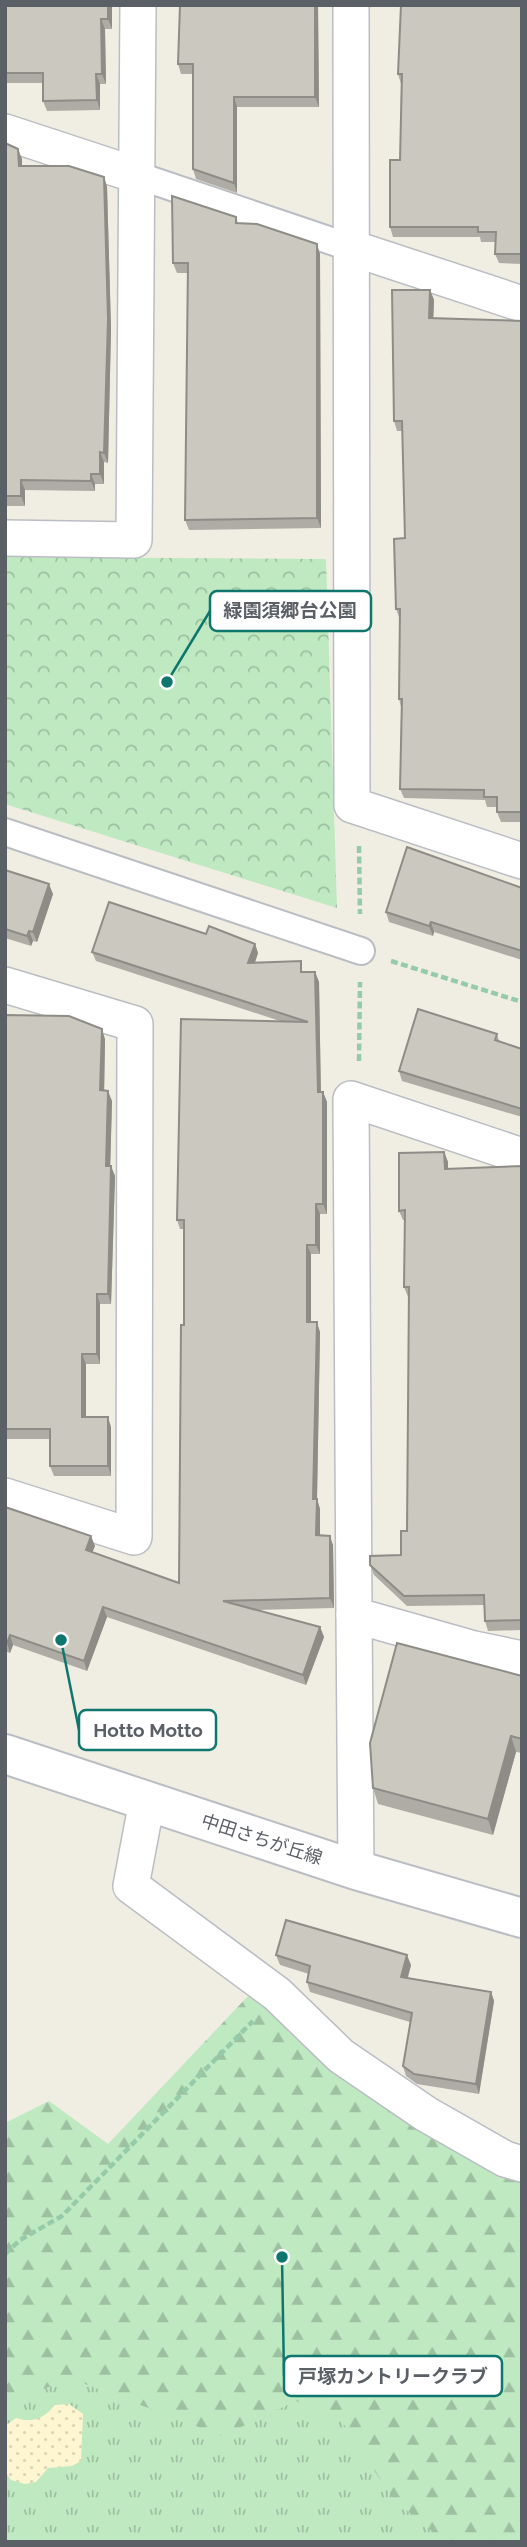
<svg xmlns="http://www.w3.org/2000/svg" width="527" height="2547" font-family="Raleway,'Noto Sans JP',sans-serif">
  <defs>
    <pattern id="grass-tufts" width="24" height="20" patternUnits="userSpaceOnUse" patternTransform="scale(1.75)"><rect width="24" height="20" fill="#bee9c1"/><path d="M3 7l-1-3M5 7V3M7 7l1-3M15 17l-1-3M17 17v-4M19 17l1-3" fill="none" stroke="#9dc0a1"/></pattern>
    <pattern id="forest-firs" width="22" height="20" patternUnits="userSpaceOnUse" patternTransform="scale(1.75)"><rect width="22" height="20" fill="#bee9c1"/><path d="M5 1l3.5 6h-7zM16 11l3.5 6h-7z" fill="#9dc0a1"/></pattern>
    <pattern id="sand-dots" width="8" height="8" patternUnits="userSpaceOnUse" patternTransform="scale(1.75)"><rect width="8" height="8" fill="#fef6d0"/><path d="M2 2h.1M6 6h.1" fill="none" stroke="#dcd5b5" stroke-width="1.8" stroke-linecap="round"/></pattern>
    <pattern id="park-crowns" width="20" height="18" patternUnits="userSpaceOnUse" patternTransform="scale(1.75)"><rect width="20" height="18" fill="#bee9c1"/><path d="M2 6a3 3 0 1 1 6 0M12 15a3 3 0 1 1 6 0" fill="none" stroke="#9dc0a1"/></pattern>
  </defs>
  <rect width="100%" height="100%" fill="#f0eee3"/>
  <polygon fill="url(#grass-tufts)" points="72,2224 522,2542 5,2542 5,2298"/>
  <polygon fill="url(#forest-firs)" points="248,1996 289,2000 353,2059 522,2154 522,2542 445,2542 393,2499 341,2420 296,2401 222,2436 72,2379 5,2402 5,2123 49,2101 108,2144"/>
  <path fill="url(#sand-dots)" d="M69,2404L83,2414L81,2461L72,2466L48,2468L36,2482L25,2484L11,2480L5,2472V2426L16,2418C34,2423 43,2419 55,2405Z"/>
  <polygon fill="url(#park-crowns)" points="5,557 326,559 337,908 5,804"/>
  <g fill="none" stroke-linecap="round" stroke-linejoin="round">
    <g stroke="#bbbdc4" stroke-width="30">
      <g id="pedestrian">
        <polyline points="139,176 352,248"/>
        <polyline points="5,832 361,951"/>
      </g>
    </g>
    <g stroke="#bbbdc4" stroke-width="38">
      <g id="minor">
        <polyline points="351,5 352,805 522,861"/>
        <polyline points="5,132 139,176"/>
        <polyline points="352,248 522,304"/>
        <polyline points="5,538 134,540 138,5"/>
        <polyline points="5,985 135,1024 134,1537 5,1496"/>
        <polyline points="354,1615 351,1099 522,1156"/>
        <polyline points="147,1801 131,1886 277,1994 341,2056 426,2114 505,2159 522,2164"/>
        <polyline points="356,1870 354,1615 474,1649 522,1659"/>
      </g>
    </g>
    <g stroke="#bbbdc4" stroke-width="42">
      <polyline id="tertiary" points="5,1754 356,1870 522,1918"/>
    </g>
    <g stroke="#95cba9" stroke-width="4.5" stroke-dasharray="7 3.5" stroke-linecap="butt">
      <polyline points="359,846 360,914"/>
      <polyline points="391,961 522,1002"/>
      <polyline points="359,1061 360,982"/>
      <polyline points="5,2254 20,2240 62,2216 253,2021"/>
    </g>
    <use href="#pedestrian" stroke="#fff" stroke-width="26"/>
    <use href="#minor" stroke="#fff" stroke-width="35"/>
    <use href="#tertiary" stroke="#fff" stroke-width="38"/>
  </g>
  <g fill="#afaca5">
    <polygon points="5,5 112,5 112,29 105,29 106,84 100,84 100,110 47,111 43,101 43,83 5,83"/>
    <polygon points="318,5 319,107 237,107 237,193 196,179 193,169 193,74 181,74 178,64"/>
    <polygon points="522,5 522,264 499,263 495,254 496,242 481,242 480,237 393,237 390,227 400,160 401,84 398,74"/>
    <polygon points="5,143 22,159 22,166 104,177 107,187 111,329 108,463 104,462 104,484 95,484 95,491 25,490 25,506 5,506"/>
    <polygon points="236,217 238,223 320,254 321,528 189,530 185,520 188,273 177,273 173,263"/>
    <polygon points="430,290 434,300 433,318 522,321 522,822 501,822 497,812 497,807 487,807 485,800 404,798 400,789 401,707 399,699 399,617 396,609 405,538 402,431 397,431 394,421"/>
    <polygon points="5,870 53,894 37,942 33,941 31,946 5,938"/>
    <polygon points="522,888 522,960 434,932 433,936 389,922 386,912"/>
    <polygon points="206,934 255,944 258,953 255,963 305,972 315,972 319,982 321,1092 323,1092 327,1102 327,1214 320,1214 320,1254 311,1254 311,1322 320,1332 317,1499 320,1509 320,1535 333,1545 334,1608 256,1610 320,1627 324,1637 306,1685 107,1617 87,1671 13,1645 10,1653 5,1651 5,1507 95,1546 92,1552 179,1583 184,1325 184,1229 180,1229 177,1220 280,1021 96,961 92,952"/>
    <polygon points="5,1002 7,1007 7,1015 105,1039 104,1091 112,1101 110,1166 115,1176 111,1304 100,1304 100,1364 86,1364 86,1417 111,1427 111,1476 54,1476 50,1466 50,1439 5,1439"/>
    <polygon points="497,1034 499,1041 522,1049 522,1117 402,1081 399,1071"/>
    <polygon points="444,1152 448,1162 448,1169 522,1166 522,1630 488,1631 485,1621 484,1605 407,1606 374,1575 370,1565 401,1555 407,1531 409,1297 408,1297 404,1287 405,1220 403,1220 399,1211"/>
    <polygon points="522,1676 522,1753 516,1752 493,1835 378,1804 373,1788"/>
    <polygon points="276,1955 411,1965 408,1978 491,1992 494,2001 479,2094 417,2084 406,2076 403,2066 410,2022 310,1992 307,1982 309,1974 280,1965"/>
  </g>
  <g fill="#8e8c86">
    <polygon points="108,5 112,5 112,29 108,19"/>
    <polygon points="315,5 318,5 319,107 315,97"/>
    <polygon points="101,19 105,29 106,84 102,74"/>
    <polygon points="96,74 100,84 100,110 97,100"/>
    <polygon points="234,97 237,107 237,193 234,183"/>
    <polygon points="18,149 22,159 22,176 19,166"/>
    <polygon points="104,177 107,187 111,329 108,463 104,453"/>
    <polygon points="317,244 320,254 321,528 317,518"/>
    <polygon points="430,290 434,300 433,328 429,318"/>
    <polygon points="100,452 104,462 104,484 100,474"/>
    <polygon points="91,474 95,484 95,491 91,481"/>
    <polygon points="21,480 25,490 25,506 21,496"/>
    <polygon points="49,884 53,894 37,942 33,932"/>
    <polygon points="431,922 434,932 433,936 429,926"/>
    <polygon points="29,931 33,941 31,946 27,936"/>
    <polygon points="255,944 258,953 251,973 248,963"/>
    <polygon points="315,972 319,982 321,1102 318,1092"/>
    <polygon points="5,1002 7,1007 7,1025 5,1021"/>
    <polygon points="102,1029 105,1039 104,1100 100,1090"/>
    <polygon points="108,1091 112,1101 110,1176 106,1166"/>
    <polygon points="323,1092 327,1102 327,1214 323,1204"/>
    <polygon points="444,1152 448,1162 448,1179 445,1169"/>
    <polygon points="111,1166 115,1176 111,1304 108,1294"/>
    <polygon points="316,1204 320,1214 320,1254 316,1245"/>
    <polygon points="307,1245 311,1254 311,1332 307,1322"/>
    <polygon points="97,1294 100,1304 100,1364 97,1354"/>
    <polygon points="317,1322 320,1332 317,1499 320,1509 320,1545 316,1535 313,1499"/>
    <polygon points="82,1354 86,1364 86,1427 82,1417"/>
    <polygon points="108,1417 111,1427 111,1476 108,1466"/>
    <polygon points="91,1536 95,1546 89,1560 86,1550"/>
    <polygon points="330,1536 333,1545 334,1608 330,1598"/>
    <polygon points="103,1607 107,1617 87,1671 84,1661"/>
    <polygon points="320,1627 324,1637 306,1685 303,1675"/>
    <polygon points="10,1635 13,1645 10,1653 7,1643"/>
    <polygon points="511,1736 516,1752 493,1835 488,1819"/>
    <polygon points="407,1955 411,1965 405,1986 401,1977"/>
    <polygon points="491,1992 494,2001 479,2094 476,2084"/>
  </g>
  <g fill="#cbc8c0" stroke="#8e8c86" stroke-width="2">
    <polygon points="5,5 108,5 108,19 101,19 102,74 96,74 97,100 43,101 43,73 5,73"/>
    <polygon points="180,5 315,5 315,97 234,97 234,183 193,169 193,64 178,64"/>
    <polygon points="401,5 522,5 522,254 495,254 496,232 478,232 478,227 390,227 390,160 400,160 402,74 398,74"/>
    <polygon points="5,143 18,149 19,166 69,166 104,177 108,319 104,453 100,452 100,474 91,474 91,481 21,480 21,496 5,496"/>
    <polygon points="172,196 236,217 236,223 257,224 317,244 317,518 185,520 188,263 173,263"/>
    <polygon points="392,290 430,290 429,318 522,321 522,812 497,812 497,797 484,797 484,790 400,789 402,699 399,699 400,609 396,609 394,539 405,538 402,421 394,421"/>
    <polygon points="407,847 522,888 522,951 431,922 429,926 386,912"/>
    <polygon points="5,870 49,884 33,932 29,931 27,936 5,929"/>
    <polygon points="109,902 206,934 209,926 255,944 248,963 301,961 301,972 315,972 318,1092 323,1092 323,1204 316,1204 316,1245 307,1245 307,1322 317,1322 313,1499 317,1499 316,1535 330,1536 330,1598 223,1601 320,1627 303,1675 103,1607 84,1661 10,1635 7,1643 5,1643 5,1507 91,1536 86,1550 179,1583 181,1325 184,1325 184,1220 177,1220 181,1019 308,1022 92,952"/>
    <polygon points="418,1009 497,1034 495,1040 522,1049 522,1109 399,1071"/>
    <polygon points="5,1015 69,1016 102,1029 100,1090 108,1091 106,1166 111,1166 108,1294 97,1294 97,1354 82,1354 82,1417 108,1417 108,1466 50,1466 50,1429 5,1429"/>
    <polygon points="444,1152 445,1169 522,1166 522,1620 485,1621 484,1595 404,1596 370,1565 370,1556 401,1555 401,1531 407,1531 409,1287 404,1287 405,1210 399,1211 399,1153"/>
    <polygon points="397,1643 522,1676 522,1739 511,1736 488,1819 373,1788 370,1743"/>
    <polygon points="286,1920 407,1955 401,1977 491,1992 476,2084 414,2074 403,2066 412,2013 307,1982 310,1966 276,1955"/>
  </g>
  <g text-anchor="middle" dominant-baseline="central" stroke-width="5" stroke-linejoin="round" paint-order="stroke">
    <g font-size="18" fill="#5b5f66" stroke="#fff">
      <text transform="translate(262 1839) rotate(18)">中田さちが丘線</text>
    </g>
  </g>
  <path fill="none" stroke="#0f766e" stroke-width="2.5" d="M167 682L210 611M61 1640L79 1730M282 2257L284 2376"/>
  <g fill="#0f766e" stroke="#fff" stroke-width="2.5">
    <circle cx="167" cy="682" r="7"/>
    <circle cx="61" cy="1640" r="7"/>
    <circle cx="282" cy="2257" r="7"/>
  </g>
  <g fill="#fff" stroke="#0f766e" stroke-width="2.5">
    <rect x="210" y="591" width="161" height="40" rx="7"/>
    <rect x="79" y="1710" width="137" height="40" rx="7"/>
    <rect x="284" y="2356" width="218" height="40" rx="7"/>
  </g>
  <g font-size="19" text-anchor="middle" font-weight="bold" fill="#5b5f66">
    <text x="290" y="617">緑園須郷台公園</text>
    <text x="148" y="1737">Hotto Motto</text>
    <text x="393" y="2383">戸塚カントリークラブ</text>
  </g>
  <rect width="527" height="2547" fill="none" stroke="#5b5f66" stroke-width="14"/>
</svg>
